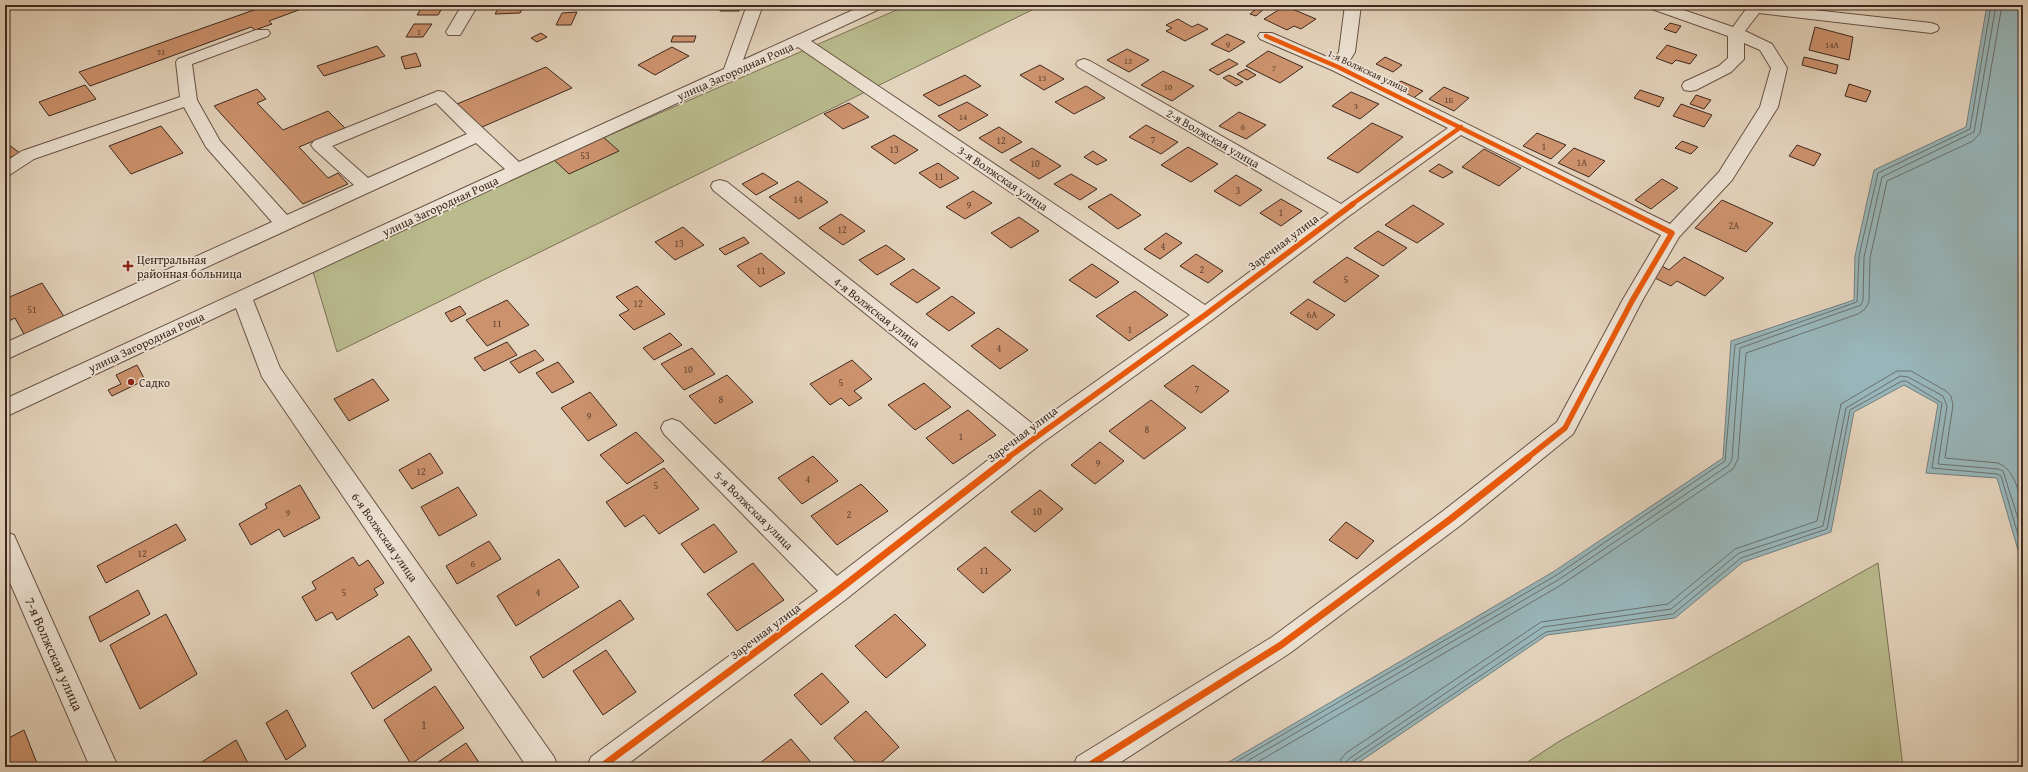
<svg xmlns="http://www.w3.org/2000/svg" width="2028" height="772" font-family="'Gentium Book Plus',serif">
  <rect width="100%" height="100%" fill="#e4d3bc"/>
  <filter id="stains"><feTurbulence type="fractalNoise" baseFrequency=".005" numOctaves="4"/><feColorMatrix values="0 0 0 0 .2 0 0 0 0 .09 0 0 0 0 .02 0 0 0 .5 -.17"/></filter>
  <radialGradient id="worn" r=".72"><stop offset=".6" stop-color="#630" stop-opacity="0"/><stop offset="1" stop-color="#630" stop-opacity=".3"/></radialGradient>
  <g fill="#b9bb8d" stroke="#7b7256">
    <polygon points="908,5 1042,5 337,352 311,265"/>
    <polygon points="1878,563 1903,767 1520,767 1558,742"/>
  </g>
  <polygon fill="#98b6ba" stroke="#747e7c" points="1987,5 2023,5 2023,567 1997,478 1926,473 1938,404 1904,385 1854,412 1831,532 1743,562 1675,618 1547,635 1352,767 1220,767 1553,572 1723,458 1731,341 1854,300 1855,256 1874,170 1966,127"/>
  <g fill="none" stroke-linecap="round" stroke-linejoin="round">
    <g stroke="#6a706c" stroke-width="1">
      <polyline points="1227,767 1555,576 1725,461 1735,345 1857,302 1859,256 1878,173 1970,129 1991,5"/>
      <polyline points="1237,767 1558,580 1729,465 1732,459 1740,348 1861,305 1863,300 1864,257 1882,177 1974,132 1996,5"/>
      <polyline points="1249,767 1561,585 1733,469 1738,459 1746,353 1858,314 1865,309 1869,302 1870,258 1887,181 1973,141 1980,133 2002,5"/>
      <path d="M1339,767L1341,759L1346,753L1541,622L1668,604L1735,549L1817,521L1841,404L1897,371H1911L1946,391L1951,396L1953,405L1945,458L1998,463C2017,471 2019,495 2023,513"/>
      <polyline points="1345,767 1346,762 1350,758 1543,627 1671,609 1739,553 1823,526 1846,408 1900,376 1908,377 1943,396 1947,406 1938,464 1998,469 2003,471 2023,534"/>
      <polyline points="1350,767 1352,762 1546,632 1673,614 1741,558 1827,529 1850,410 1902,381 1906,381 1942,403 1932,468 1997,474 2001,476 2023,552"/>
    </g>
  </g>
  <g fill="#cc926d" stroke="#3d291f">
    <polygon points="268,5 301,5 304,8 269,21 272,24 255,30 251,27 90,86 79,72"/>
    <polygon points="500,5 525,5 520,13 495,14"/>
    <polygon points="715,5 741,5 739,11 720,11 720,9 714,9"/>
    <polygon points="1261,5 1267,6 1256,16 1250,14"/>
    <polygon points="1285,6 1316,19 1301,29 1294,26 1287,30 1264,19"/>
    <polygon points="422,7 443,7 438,15 417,15"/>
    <polygon points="577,12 571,25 556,25 562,13"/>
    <polygon points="1178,19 1192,27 1198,24 1208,29 1185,41 1166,31 1172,28 1166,25"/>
    <polygon points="1670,23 1681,26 1676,33 1664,29"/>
    <polygon points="414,24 432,24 423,37 406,37"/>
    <polygon points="1815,27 1853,37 1849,60 1809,50"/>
    <polygon points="541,33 547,37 537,42 531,38"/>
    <polygon points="1227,34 1245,42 1229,52 1211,44"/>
    <polygon points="673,36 696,36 694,42 671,42"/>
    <polygon points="1667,45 1697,55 1690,64 1676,60 1672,64 1656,58"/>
    <polygon points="377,46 385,56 324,76 317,66"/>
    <polygon points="672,47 689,56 655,75 638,65"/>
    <polygon points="1127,49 1149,60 1129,72 1107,60"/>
    <polygon points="1268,51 1303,67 1280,83 1246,66"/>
    <polygon points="416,53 421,66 405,69 401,57"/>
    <polygon points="1385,57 1402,65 1393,72 1376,64"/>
    <polygon points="1804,57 1838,65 1836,74 1802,65"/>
    <polygon points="1229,59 1238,64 1218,75 1209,70"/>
    <polygon points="1040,65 1064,79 1044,90 1020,75"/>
    <polygon points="546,67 572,88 482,127 457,104"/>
    <polygon points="1246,69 1256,75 1247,80 1237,74"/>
    <polygon points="1163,71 1194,86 1172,101 1141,85"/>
    <polygon points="965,75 981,86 939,106 923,95"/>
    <polygon points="1229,75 1243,82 1236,86 1223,78"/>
    <polygon points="1401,81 1423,91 1412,99 1390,89"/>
    <polygon points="1849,84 1871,91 1866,102 1845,96"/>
    <polygon points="85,85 96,99 49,116 39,102"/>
    <polygon points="1086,86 1105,98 1074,114 1055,102"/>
    <polygon points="1444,87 1469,98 1454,111 1429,99"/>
    <polygon points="257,89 266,99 257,103 283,130 328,111 345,128 299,147 328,178 338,173 348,184 303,204 214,106"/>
    <polygon points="1640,90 1664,98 1659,107 1634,98"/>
    <polygon points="1351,92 1379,104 1360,119 1332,106"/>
    <polygon points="1696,95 1711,100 1704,109 1690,104"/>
    <polygon points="967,102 988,115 959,131 938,116"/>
    <polygon points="849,103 869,117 843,129 824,114"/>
    <polygon points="1681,104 1712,115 1704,127 1673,116"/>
    <polygon points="1239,112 1266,125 1246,139 1219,126"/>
    <polygon points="1372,123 1403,137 1358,173 1327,158"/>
    <polygon points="1146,125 1178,142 1161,154 1129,137"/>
    <polygon points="161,126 183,153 131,174 109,146"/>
    <polygon points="999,127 1022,142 1002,153 979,138"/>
    <polygon points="1537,133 1566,145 1551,159 1523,146"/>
    <polygon points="894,135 918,150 895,164 871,147"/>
    <polygon points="602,136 619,151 569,174 552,158"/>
    <polygon points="1682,141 1698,147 1691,154 1675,148"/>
    <polygon points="9,145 20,153 5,160 5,147"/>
    <polygon points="1797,145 1821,154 1814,166 1789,156"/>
    <polygon points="1188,147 1218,164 1191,182 1161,165"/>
    <polygon points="1032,148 1061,166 1039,179 1010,160"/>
    <polygon points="1574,148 1605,161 1589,177 1558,163"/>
    <polygon points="1484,149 1521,168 1499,186 1462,167"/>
    <polygon points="1093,151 1107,160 1097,165 1084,157"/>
    <polygon points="938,163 959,178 940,188 919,173"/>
    <polygon points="1439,164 1453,172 1443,178 1429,171"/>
    <polygon points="763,173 778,183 756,195 742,184"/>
    <polygon points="1071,174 1097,189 1080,200 1054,184"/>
    <polygon points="1236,175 1262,190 1240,206 1214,191"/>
    <polygon points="1662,179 1678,188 1651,209 1635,200"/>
    <polygon points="798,181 828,202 799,219 769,197"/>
    <polygon points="973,191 992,203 965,219 946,207"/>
    <polygon points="1111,194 1141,215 1118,229 1088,207"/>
    <polygon points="1281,199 1302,211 1281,226 1260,213"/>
    <polygon points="1722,200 1773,223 1746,252 1695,228"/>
    <polygon points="1413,205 1444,224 1417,243 1385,225"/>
    <polygon points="841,214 865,231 843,245 819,228"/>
    <polygon points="1019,217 1039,231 1011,248 991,233"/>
    <polygon points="683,227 704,245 675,260 655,242"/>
    <polygon points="1378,231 1407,248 1383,266 1354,248"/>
    <polygon points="1166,233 1182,243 1160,259 1144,249"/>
    <polygon points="744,237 749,243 725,255 719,249"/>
    <polygon points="886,245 905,259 877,275 859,260"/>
    <polygon points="761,253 785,273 760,287 737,266"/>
    <polygon points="1196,254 1223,271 1208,283 1180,266"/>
    <polygon points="1347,257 1379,276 1345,302 1313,282"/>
    <polygon points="1684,257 1724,278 1705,296 1677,281 1671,286 1649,275 1660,265 1669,270"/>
    <polygon points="1092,264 1119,282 1096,298 1069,280"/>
    <polygon points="913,269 940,288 917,303 890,284"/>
    <polygon points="42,283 65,318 25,336 15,318 5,323 5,299"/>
    <polygon points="637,286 665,314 634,330 619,315 629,310 616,297"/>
    <polygon points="1135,291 1168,315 1129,341 1096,316"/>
    <polygon points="952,296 975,313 949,331 926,314"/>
    <polygon points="1308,299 1335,315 1317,330 1290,313"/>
    <polygon points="507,300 529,325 487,346 466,320"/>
    <polygon points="460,306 466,314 451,322 445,313"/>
    <polygon points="998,328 1028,350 1000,369 971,346"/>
    <polygon points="670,333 682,345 654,360 643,348"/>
    <polygon points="507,342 517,355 484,371 474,358"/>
    <polygon points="692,348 715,374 684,390 661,364"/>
    <polygon points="535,350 544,360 519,373 510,362"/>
    <polygon points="852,360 872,379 854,391 862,398 849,406 841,398 830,405 810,384"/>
    <polygon points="558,362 574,382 552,393 536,373"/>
    <polygon points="137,365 145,380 112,396 108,390 121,384 116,375"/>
    <polygon points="1193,365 1229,391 1201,413 1164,386"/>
    <polygon points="727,375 753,402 715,424 689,396"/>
    <polygon points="373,379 389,400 349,421 334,399"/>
    <polygon points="924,383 951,407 915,430 888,405"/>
    <polygon points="590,392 617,425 588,441 561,408"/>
    <polygon points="1151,400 1186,428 1144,459 1109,431"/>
    <polygon points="968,410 996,435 953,464 926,438"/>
    <polygon points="636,432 664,461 627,484 600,455"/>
    <polygon points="1100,442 1124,461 1095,484 1071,465"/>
    <polygon points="430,453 443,473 412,489 399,470"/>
    <polygon points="813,456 838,481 802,504 778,478"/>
    <polygon points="664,468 699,509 659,534 644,515 625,527 606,502"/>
    <polygon points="861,484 888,511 837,545 811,516"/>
    <polygon points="300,485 320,518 284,537 279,529 251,545 239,524 267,508 265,504"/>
    <polygon points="458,487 477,515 439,536 421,507"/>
    <polygon points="1040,490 1063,509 1035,532 1011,512"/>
    <polygon points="1346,522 1374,541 1357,559 1329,540"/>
    <polygon points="176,524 186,540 106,583 97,566"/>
    <polygon points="714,524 737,552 704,573 681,544"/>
    <polygon points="489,541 501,559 457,584 446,566"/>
    <polygon points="985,547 1011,570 983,593 957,569"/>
    <polygon points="353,557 359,566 368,560 384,583 374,589 378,595 337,620 332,612 316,621 302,597 316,589 312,582"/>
    <polygon points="559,559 579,587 516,626 497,596"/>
    <polygon points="753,563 784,600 737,631 707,594"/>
    <polygon points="138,590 150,614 100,642 89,617"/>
    <polygon points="620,600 634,619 543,678 530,657"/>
    <polygon points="166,614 197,674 140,709 110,645"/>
    <polygon points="895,614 926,645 886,678 855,646"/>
    <polygon points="409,636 432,670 373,709 351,673"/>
    <polygon points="606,650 636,692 603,715 573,671"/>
    <polygon points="822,673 849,702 821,725 794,695"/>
    <polygon points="435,686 464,728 411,764 384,720"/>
    <polygon points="287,710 306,746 286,760 266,723"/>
    <polygon points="866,711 899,747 876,767 860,767 834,738"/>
    <polygon points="24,730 38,766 5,767 5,740"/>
    <polygon points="791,739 815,767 763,767 760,763"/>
    <polygon points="236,740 250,767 194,767"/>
    <polygon points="466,743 482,767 431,767"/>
  </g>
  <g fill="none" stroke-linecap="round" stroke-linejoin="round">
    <g stroke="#675446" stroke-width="2">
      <g id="minor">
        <polygon points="462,5 478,5 460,35 448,35 446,32"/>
        <path d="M747,5H763L743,60L864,5H885L882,8L811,41L1205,305L1329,213L1078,67L1076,64L1078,61L1084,59L1090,61L1341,204L1448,128L1332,70L1260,39L1258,36L1260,33H1272L1334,60L1339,52L1345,5H1361L1355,52L1347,65L1670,224L1719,172L1760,107L1771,68L1760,50L1744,43V59L1731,72L1696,90L1690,91L1684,90L1682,86L1684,82L1719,66L1728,58V36L1649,8L1646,5H1669L1733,27L1749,5H1769L1931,23L1937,25L1939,28L1937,31L1931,33L1759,13L1745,31L1772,44L1787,68L1778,107L1732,180L1679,237L1642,301L1573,434L1461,525L1290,653L1113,767H1073L1077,757L1272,637L1443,511L1557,422L1622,301L1661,235L1461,135L1349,216L1212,320L1042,443L845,600L624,767H587L591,757L818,591L664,434L661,428L664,422L672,419L680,422L837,576L1018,437L713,190L711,186L713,182L720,180L727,182L1034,425L1190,315L798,47L253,300L280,368L554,757L558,767H527L262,377L236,308L5,417V399L505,169L476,143L5,360V343L272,222L206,147L184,107L34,159L11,174L5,176V162L22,151L180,97L176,62L178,59L256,30H268L270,33L268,36L192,64L197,100L220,141L287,215L354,185L314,149L311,145L314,141L438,91L444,92L519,162L724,69ZM436,103L467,134L368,178L332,146Z"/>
        <polygon points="5,532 14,535 17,542 118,767 90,767 5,571"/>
      </g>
    </g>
    <use href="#minor" fill="#ede2d3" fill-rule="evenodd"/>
    <g stroke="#ede2d3" stroke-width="6">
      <g id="cycleway-far2">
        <polyline points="1266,36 1338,67 1616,205"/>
        <polyline points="1351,205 1461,127"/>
      </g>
    </g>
    <g stroke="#ede2d3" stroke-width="8">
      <g id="cycleway-far1">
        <polyline points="1006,459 1205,315 1353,204"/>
        <polyline points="1526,459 1565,428 1632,301 1672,233 1614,204"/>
      </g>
    </g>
    <g stroke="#ede2d3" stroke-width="10">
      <g id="cycleway">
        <polyline points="601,767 836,592 1008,458"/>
        <polyline points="1087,767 1281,645 1452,518 1528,458"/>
      </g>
    </g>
    <use href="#cycleway-far2" stroke="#e8590c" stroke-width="4.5"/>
    <use href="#cycleway-far1" stroke="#e8590c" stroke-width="5.5"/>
    <use href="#cycleway" stroke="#e8590c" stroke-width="7"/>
  </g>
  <g fill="#8f2418" stroke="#ede2d3" stroke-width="1.5">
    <path d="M126 260h4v4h4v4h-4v4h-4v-4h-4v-4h4z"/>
    <circle cx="131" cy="382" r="4"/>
  </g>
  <g text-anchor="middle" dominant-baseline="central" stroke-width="3.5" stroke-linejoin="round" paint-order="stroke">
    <g font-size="9" fill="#614332">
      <text x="419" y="31">1</text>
      <text x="1228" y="43">9</text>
      <text x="1832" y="44">14А</text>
      <text x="161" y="51">51</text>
      <text x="1128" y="60">12</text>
      <text x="1274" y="67">7</text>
      <text x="1042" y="77">13</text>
      <text x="1168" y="86">10</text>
      <text x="1449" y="99">1Б</text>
      <text x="1356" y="105">3</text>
      <text x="963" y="116">14</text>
      <text x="1243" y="126">6</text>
    </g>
    <g font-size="10" fill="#3d291f" stroke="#ede2d3">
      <text transform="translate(1368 71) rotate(25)">1-я Волжская улица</text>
    </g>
    <g font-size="10" fill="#614332">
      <text x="1153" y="139">7</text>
      <text x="1001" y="140">12</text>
      <text x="1544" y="146">1</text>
      <text x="894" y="149">13</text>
      <text x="585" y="155">53</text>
      <text x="1582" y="162">1А</text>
      <text x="1035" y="163">10</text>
      <text x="939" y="176">11</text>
      <text x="1238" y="190">3</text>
      <text x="798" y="199">14</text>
      <text x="969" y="205">9</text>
      <text x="1281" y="212">1</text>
      <text x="1734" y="225">2А</text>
      <text x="842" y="229">12</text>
      <text x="679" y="243">13</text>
      <text x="1163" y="246">4</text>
      <text x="1202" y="269">2</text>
      <text x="761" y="270">11</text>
      <text x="1346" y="279">5</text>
      <text x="638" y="303">12</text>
      <text x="32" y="309">51</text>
      <text x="1312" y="314">6А</text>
      <text x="497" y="323">11</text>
      <text x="1130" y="329">1</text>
      <text x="999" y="348">4</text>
      <text x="688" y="369">10</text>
      <text x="841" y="382">5</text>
      <text x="1197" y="388">7</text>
      <text x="721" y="399">8</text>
      <text x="589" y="416">9</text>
      <text x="1147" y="429">8</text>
      <text x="961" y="436">1</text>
      <text x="1098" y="463">9</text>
      <text x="421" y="471">12</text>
      <text x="808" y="479">4</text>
      <text x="656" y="485">5</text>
      <text x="1037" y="511">10</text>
      <text x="288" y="513">9</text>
      <text x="849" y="514">2</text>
      <text x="142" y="553">12</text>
      <text x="473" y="563">6</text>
      <text x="984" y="570">11</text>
      <text x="344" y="592">5</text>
      <text x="538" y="592">4</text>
    </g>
    <g font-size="12" fill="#3d291f" stroke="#ede2d3">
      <text transform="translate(735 71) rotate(-24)">улица Загородная Роща</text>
      <text transform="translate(1213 138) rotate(30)">2-я Волжская улица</text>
      <text transform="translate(1003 178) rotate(34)">3-я Волжская улица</text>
      <text transform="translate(440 206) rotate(-25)">улица Загородная Роща</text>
      <text transform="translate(1283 242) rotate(-37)">Заречная улица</text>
      <text transform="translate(877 312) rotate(38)">4-я Волжская улица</text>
      <text transform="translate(146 342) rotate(-25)">улица Загородная Роща</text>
      <text transform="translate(1022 434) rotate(-37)">Заречная улица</text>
      <text transform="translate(754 510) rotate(45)">5-я Волжская улица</text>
      <text transform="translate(385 537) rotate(55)">6-я Волжская улица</text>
      <text transform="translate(765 631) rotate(-37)">Заречная улица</text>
    </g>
    <g font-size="12" fill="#3d291f" stroke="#ede2d3" text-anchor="start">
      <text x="137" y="259">Центральная<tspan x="137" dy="14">районная больница</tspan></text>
      <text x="139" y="382">Садко</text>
    </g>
    <g font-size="12" fill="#614332">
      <text x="424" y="724">1</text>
    </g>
    <g font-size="14" fill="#3d291f" stroke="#ede2d3">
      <text transform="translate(54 654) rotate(66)">7-я Волжская улица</text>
    </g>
  </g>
  <rect width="2028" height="772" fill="none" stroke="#e4d3bc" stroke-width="20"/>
  <rect x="6" y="6" width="2016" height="760" fill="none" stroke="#3d291f" stroke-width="2"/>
  <rect x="10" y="10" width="2008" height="752" fill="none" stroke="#3d291f"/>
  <rect width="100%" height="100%" filter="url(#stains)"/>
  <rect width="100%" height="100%" fill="url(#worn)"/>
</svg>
